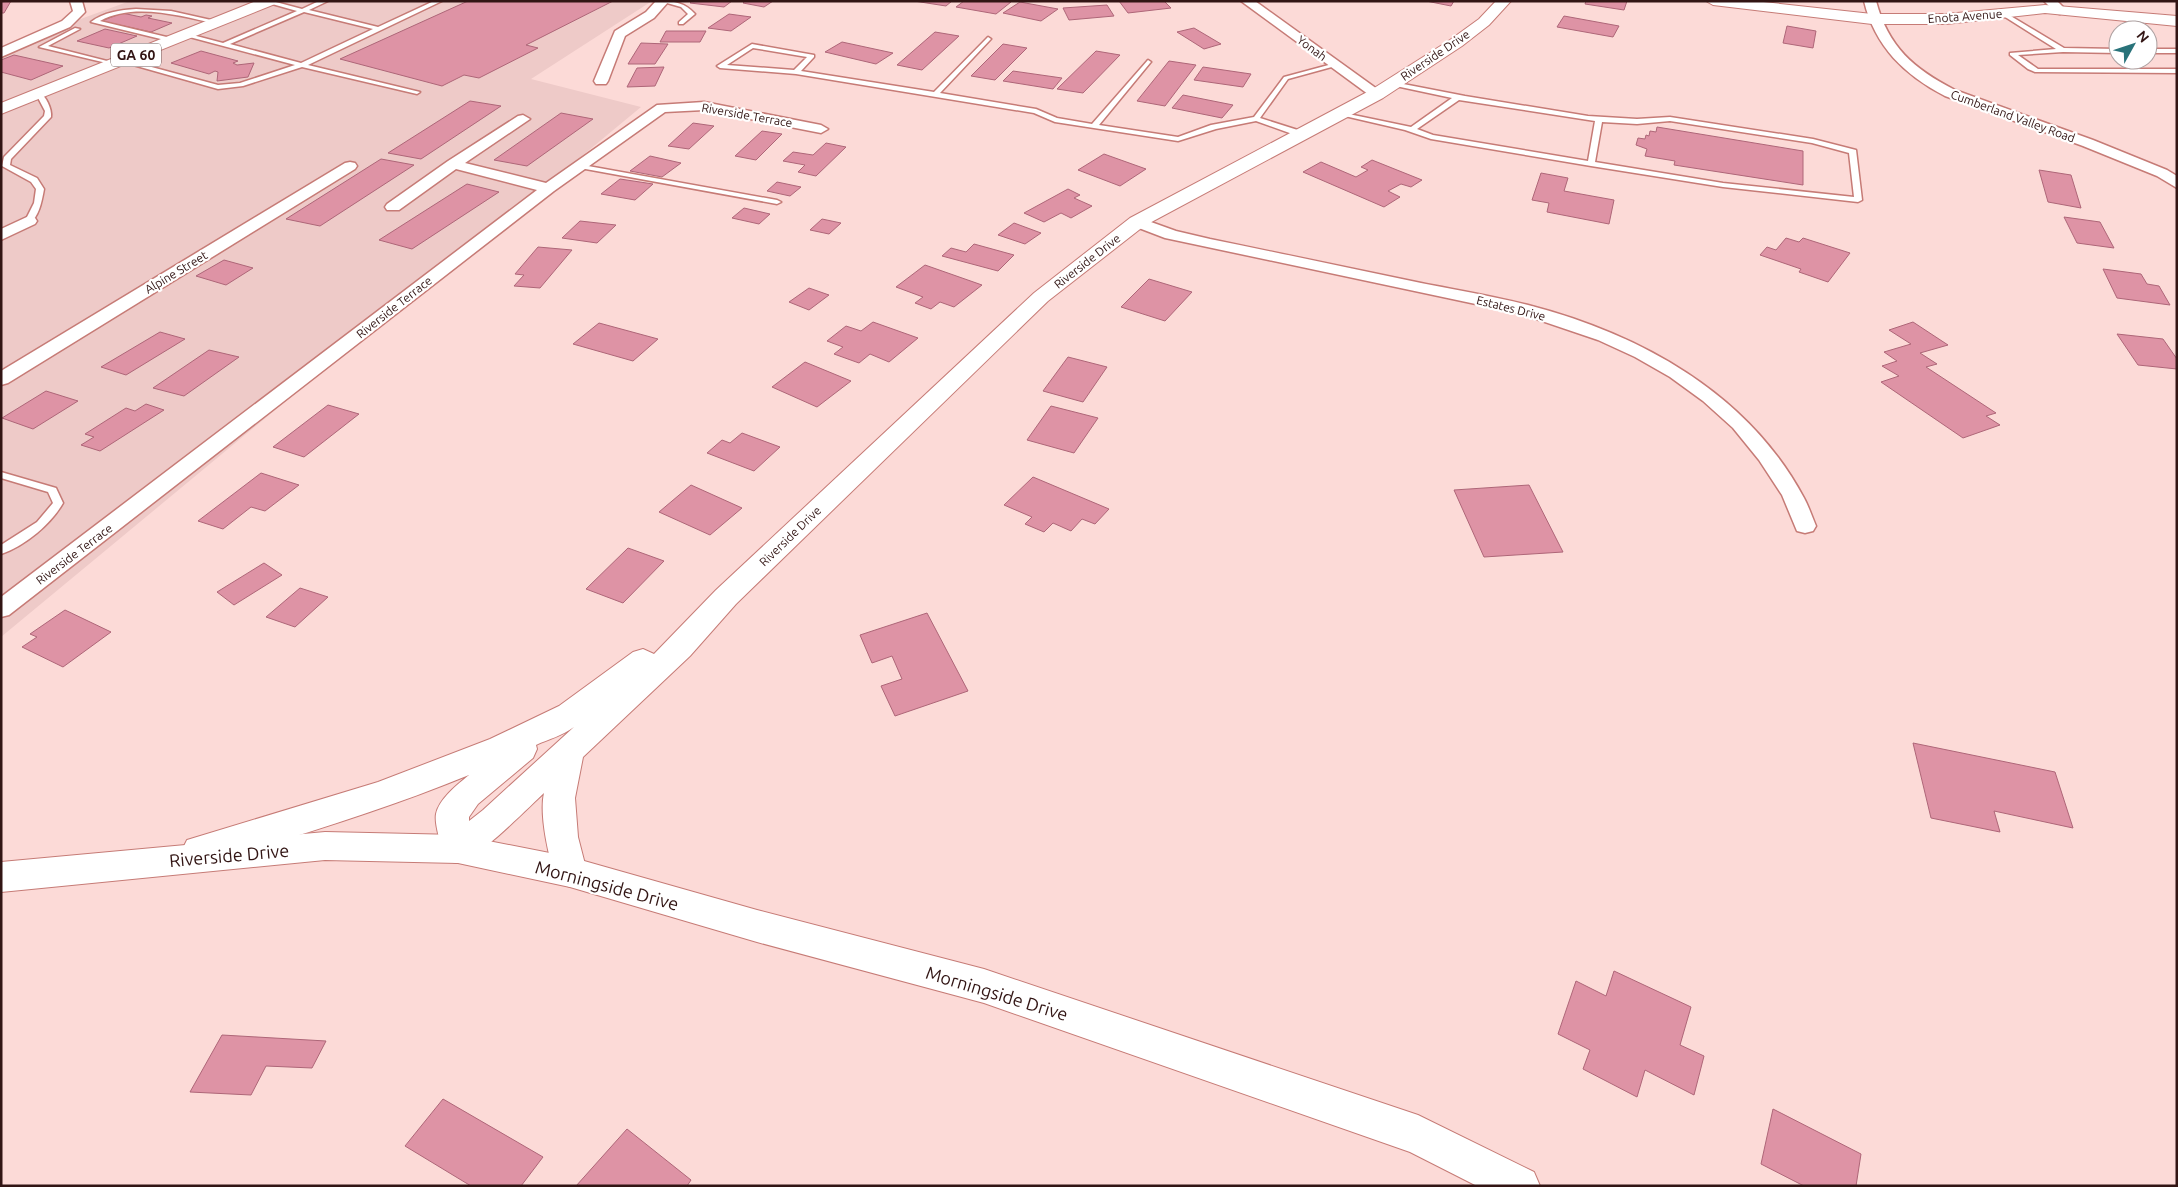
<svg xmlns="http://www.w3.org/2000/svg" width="2178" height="1187" font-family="Ubuntu,sans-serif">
  <rect width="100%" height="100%" fill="#fcdad7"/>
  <polygon fill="#eecac8" points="130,1 652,1 531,79 641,107 1,637 1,48"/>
  <g fill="#de93a5" stroke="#ae6678">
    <polygon points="11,1 4,13 1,13 1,2"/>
    <polygon points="468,1 613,1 526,45 538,48 479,78 464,75 442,86 340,59"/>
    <polygon points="692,1 732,1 724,7 690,3"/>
    <polygon points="745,1 773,1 764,7 743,3"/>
    <polygon points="914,1 952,1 946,6"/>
    <polygon points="964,1 1005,1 1011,2 996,14 956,7"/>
    <polygon points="1119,1 1164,1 1171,8 1128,13"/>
    <polygon points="1426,1 1454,1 1451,6"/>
    <polygon points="1586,1 1627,1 1624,10 1585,4"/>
    <polygon points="1020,2 1058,9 1041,21 1003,13"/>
    <polygon points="1107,5 1114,16 1069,20 1063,8"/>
    <polygon points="122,13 141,17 146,15 152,16 148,18 172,23 151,32 101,21"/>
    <polygon points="729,14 751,17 731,31 708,28"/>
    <polygon points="1564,16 1619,26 1613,37 1557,27"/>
    <polygon points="1787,26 1816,31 1813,48 1783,43"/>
    <polygon points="1194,28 1221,44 1204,49 1177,32"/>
    <polygon points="105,29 137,36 109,48 77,41"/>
    <polygon points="666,31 706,31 700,42 660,42"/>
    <polygon points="935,32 959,36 922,70 897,65"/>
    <polygon points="842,42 893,53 876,64 825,52"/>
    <polygon points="641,43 668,44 655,64 628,64"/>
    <polygon points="1003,44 1027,48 995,80 971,76"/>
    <polygon points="201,51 238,61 233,63 237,65 254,63 248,77 217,81 218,72 215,71 209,74 171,63"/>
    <polygon points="1096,51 1120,55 1083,93 1057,89"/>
    <polygon points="14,55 63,66 31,80 1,72 1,60"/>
    <polygon points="1169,61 1196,65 1165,106 1137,101"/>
    <polygon points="664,67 655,86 627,87 637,68"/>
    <polygon points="1203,67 1251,74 1243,87 1194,80"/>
    <polygon points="1013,71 1062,78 1053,89 1003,81"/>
    <polygon points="1183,95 1233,105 1222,118 1172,108"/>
    <polygon points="470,101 501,106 421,159 388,153"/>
    <polygon points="561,113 593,119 527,166 494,160"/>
    <polygon points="693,123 714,126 689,149 668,146"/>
    <polygon points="1657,127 1803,151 1803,185 1674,165 1675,161 1645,156 1647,149 1636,145 1638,138 1645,139 1646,135 1649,136 1650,131 1656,132"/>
    <polygon points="762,131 782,134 756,160 735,156"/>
    <polygon points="826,143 846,147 816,176 798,172 805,165 783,161 793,152 813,155"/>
    <polygon points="1104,154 1146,169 1120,186 1078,170"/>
    <polygon points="650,156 681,163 662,177 630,171"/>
    <polygon points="381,159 414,165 320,226 286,219"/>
    <polygon points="1372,160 1422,180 1411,187 1401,184 1388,191 1400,197 1384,207 1303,172 1321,162 1356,177 1368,170 1361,167"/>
    <polygon points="2039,170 2071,175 2081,208 2048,202"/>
    <polygon points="1541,173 1568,178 1564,191 1614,200 1609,224 1547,212 1549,203 1532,200"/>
    <polygon points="620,179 653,184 635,200 601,194"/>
    <polygon points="777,182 801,187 790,196 767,191"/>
    <polygon points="467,184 499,192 412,249 379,240"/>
    <polygon points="1068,189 1080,195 1074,198 1092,206 1071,218 1061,213 1044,222 1024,213"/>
    <polygon points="744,208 770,214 759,224 732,218"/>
    <polygon points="2064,217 2100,222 2114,248 2077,243"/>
    <polygon points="822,219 841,223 829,234 810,230"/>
    <polygon points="580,221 616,225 597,243 562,238"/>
    <polygon points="1014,223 1041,233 1025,244 998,235"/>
    <polygon points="1786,238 1799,242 1803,238 1850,253 1828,282 1799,272 1801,269 1760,255 1767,247 1776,250"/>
    <polygon points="974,244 1014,255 998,271 942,256 951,248 966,252"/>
    <polygon points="538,247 572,250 540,288 514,286 524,275 515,274"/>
    <polygon points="224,260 253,268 226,285 196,276"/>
    <polygon points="925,265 982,285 954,307 940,302 931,309 915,303 923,297 896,287"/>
    <polygon points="2103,269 2141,274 2147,284 2159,286 2170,305 2117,298"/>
    <polygon points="1149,279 1192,292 1165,321 1121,307"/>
    <polygon points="809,288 829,295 809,310 789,302"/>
    <polygon points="873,322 918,338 889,362 870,354 859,363 834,354 843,347 827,341 846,326 861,331"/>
    <polygon points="1913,322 1948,345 1920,353 1937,364 1926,367 1996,413 1986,416 2000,425 1963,438 1881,382 1899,376 1882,366 1897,361 1884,352 1911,344 1889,330"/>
    <polygon points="599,323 658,339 633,361 573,344"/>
    <polygon points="160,332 185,339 126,375 101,367"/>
    <polygon points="2117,334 2163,339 2177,359 2177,369 2138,365"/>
    <polygon points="209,350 239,357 184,396 153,388"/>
    <polygon points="1068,357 1107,367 1083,402 1043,391"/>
    <polygon points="805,362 851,381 817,407 772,387"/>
    <polygon points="46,391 78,401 33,429 2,418"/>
    <polygon points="146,404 164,410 100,451 81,445 94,437 85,434 126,408 135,411"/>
    <polygon points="328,405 359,414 304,457 273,447"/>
    <polygon points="1051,406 1098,418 1074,453 1027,440"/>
    <polygon points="742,433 780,447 754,471 707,453 722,440 730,443"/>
    <polygon points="261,473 299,485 265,511 251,507 223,529 198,521"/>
    <polygon points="1033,477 1109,509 1095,524 1082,519 1071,531 1053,523 1044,532 1025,524 1032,517 1004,505"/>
    <polygon points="691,485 742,508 710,535 659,512"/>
    <polygon points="1529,485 1563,552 1484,557 1454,490"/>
    <polygon points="628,548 664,561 623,603 586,589"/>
    <polygon points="264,563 282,575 234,605 217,592"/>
    <polygon points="300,588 328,597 295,627 266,617"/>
    <polygon points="65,610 111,632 63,667 22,647 37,637 30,634"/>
    <polygon points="927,613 968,691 895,716 881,686 902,679 892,656 872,663 860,635"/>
    <polygon points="1913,743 2055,772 2073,828 1994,811 2000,832 1931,818"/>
    <polygon points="1614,971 1691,1007 1680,1045 1704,1056 1694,1095 1645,1070 1637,1097 1583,1069 1590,1050 1558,1034 1576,981 1606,996"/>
    <polygon points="222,1035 326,1041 312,1068 266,1066 251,1095 190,1092"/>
    <polygon points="443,1099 543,1157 521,1186 471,1186 405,1146"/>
    <polygon points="1773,1109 1861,1154 1856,1186 1804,1186 1761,1164"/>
    <polygon points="627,1129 691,1180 687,1186 576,1186"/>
  </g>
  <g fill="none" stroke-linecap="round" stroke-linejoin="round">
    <g stroke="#c67b76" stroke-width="3">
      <g id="service">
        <path d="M272,1L302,9L319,1H328L309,10L378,27L434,1H442L308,65L420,92L417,94L302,67L243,86L218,89L119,61L122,59L218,85L240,83L295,65L182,35L185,33L223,43L297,11L265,2ZM304,12L373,29L301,63L230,44Z"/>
        <path d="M660,1C675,1 685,3 695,14L683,24H679V22L688,14L681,7Z"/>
        <path d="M136,9L171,11L220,22L217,24C181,16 134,2 100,21L175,39V41L173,42L91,22C104,12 120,10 136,9Z"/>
        <polygon points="2004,12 2064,48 2118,49 2118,53 2063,52 2018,55 2038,69 2177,69 2177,73 2035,72 2028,69 2010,55 2010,53 2056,49 2002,15 2002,13"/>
        <polygon points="75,28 80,29 48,46 115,63 115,65 39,47"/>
        <path d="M988,37L991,39L990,40L940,93L1036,109L1057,118L1092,124L1148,60L1151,62L1150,63L1099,125L1178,137L1211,125L1254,117L1284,77L1336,63L1339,65L1288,79L1260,118L1304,132V136H1298L1256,121L1216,129L1178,141L1055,122L1034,113L796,74L720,68L717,66L752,44L814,55V57L801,71L934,92ZM753,48L807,57L794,70L727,65Z"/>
        <rect x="2148" y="49" width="29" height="4"/>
        <path d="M1393,82L1465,96L1588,116L1637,119L1670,117L1813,139L1856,150L1862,200L1858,202L1723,187L1591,166L1431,139L1405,130L1336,114L1339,112L1411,127L1452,98L1391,85L1390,84ZM1459,100L1595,121L1588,161L1433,135L1417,129ZM1670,121L1812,143L1849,153L1854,197L1723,183L1595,162L1602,122L1637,124Z"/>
        <path d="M39,92C46,96 52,109 51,117L11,159L10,165L37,178L44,189C42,200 39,218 29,223L25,221L34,203L36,189L31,182L2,166L4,157L44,116L45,111L36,94Z"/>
        <polygon points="577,164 777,200 781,202 777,204 580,168 576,166"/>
        <path d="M1,472L56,488L63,503C51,524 25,546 1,554V545L37,522L53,503L48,492L1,478Z"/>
      </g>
    </g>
    <g stroke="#c67b76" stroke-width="3">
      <g id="minor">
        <polygon points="70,1 82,1 85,12 70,27 1,57 1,48 62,21 73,11"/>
        <polygon points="656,1 669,1 654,18 625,36 608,81 606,84 596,84 594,81 615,31 646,12"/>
        <polygon points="1241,1 1255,1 1384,94 1377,98 1372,97"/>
        <path d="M1864,1H1876C1888,47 1914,69 1955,90L2093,140L2167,170L2177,176V188L2157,176L2083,146L1945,96C1905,75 1875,47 1864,1Z"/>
        <polygon points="2044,1 2057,1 2066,10 2060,14 2056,13"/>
        <polygon points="704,102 821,125 828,129 821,133 704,110 665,112 554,191 9,615 1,617 1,597 537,190 456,169 399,210 387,210 385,207 387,204 448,161 518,116 523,115 530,119 465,163 546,183 657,105"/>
        <polygon points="350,162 355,163 357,166 355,169 8,383 1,385 1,371 345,163"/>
        <polygon points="29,216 35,218 37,221 35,224 1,240 1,229"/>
        <path d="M1137,217L1176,231L1210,239C1280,253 1350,268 1421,283C1456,290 1493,296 1528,305C1640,334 1748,393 1804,498C1809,507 1812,517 1816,526L1813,531L1805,533L1797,531L1782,495L1759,460L1733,428L1703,401L1670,377L1635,357L1598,340L1518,313L1165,238L1131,225L1129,222L1131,219Z"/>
      </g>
    </g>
    <g stroke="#c67b76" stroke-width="2">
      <g id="tertiary">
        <path d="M1496,1H1511L1489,25L1462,46L1383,98L1144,226L1048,301L736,604L690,656L583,757L575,798L578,837L587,872L582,882L570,887L558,882C549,862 539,815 544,793C530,806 473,864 457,863C454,863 449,860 446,859C442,849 434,824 436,814C439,799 458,784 469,775C381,811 290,839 199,864L187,860L182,850L187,840L378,782L490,739L559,706L633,652L643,649L654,654L716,590L1034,293L1130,218L1371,90L1450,40L1479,19ZM574,727L483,810L469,821V817L478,804L533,758L537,749L536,745C549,739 562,736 574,727Z"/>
        <polygon points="1706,1 1754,1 1872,14 1946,14 2045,5 2177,16 2177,26 2045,13 1946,24 1872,24 1713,5"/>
      </g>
    </g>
    <g stroke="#c67b76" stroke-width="2">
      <polygon id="secondary" points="325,832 458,835 570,857 757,910 984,969 1418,1115 1534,1172 1540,1186 1477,1186 1410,1152 984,1003 757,942 570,887 458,863 325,860 1,892 1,862"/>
    </g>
    <g stroke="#c67b76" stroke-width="2">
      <polygon id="trunk" points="256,1 277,1 275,4 1,114 1,103"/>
    </g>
    <use href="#service" fill="#fff" fill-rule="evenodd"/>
    <use href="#minor" fill="#fff" fill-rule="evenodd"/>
    <use href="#tertiary" fill="#fff" fill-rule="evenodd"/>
    <use href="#secondary" fill="#fff" fill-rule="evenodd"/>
    <use href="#trunk" fill="#fff" fill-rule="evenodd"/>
  </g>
  <g text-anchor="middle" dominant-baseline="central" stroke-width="4.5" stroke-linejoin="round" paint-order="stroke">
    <g font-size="12" fill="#321514" stroke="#fff">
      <text transform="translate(1965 16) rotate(-4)">Enota Avenue</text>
      <text transform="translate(1312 48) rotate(36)">Yonah</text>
      <text transform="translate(1435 55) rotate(-34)">Riverside Drive</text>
      <text transform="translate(747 115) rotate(10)">Riverside Terrace</text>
      <text transform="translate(2013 116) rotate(20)">Cumberland Valley Road</text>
      <text transform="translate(1087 261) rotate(-38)">Riverside Drive</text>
      <text transform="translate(176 272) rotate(-31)">Alpine Street</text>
      <text transform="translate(394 307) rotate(-38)">Riverside Terrace</text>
      <text transform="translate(1511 308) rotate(14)">Estates Drive</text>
      <text transform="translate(790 536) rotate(-44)">Riverside Drive</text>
      <text transform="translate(74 554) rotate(-37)">Riverside Terrace</text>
    </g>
    <rect fill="#fff" stroke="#705b5a" stroke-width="1" x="111" y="43.5" width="50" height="23" rx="4"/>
    <g font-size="14" font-weight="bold" fill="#321514">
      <text x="136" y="55">GA 60</text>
    </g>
    <g font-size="18" fill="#321514" stroke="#fff">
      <text transform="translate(229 855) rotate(-5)">Riverside Drive</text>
      <text transform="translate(607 885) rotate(15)">Morningside Drive</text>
      <text transform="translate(997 993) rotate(17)">Morningside Drive</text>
    </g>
  </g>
  <rect width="2178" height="1187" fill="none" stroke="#321514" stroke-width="5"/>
  <g transform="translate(2133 45) rotate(50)"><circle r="24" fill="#ffffff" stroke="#ada1a1"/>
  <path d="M0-4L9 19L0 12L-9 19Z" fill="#29737a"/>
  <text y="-8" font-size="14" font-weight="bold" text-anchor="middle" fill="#321514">N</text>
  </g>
</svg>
